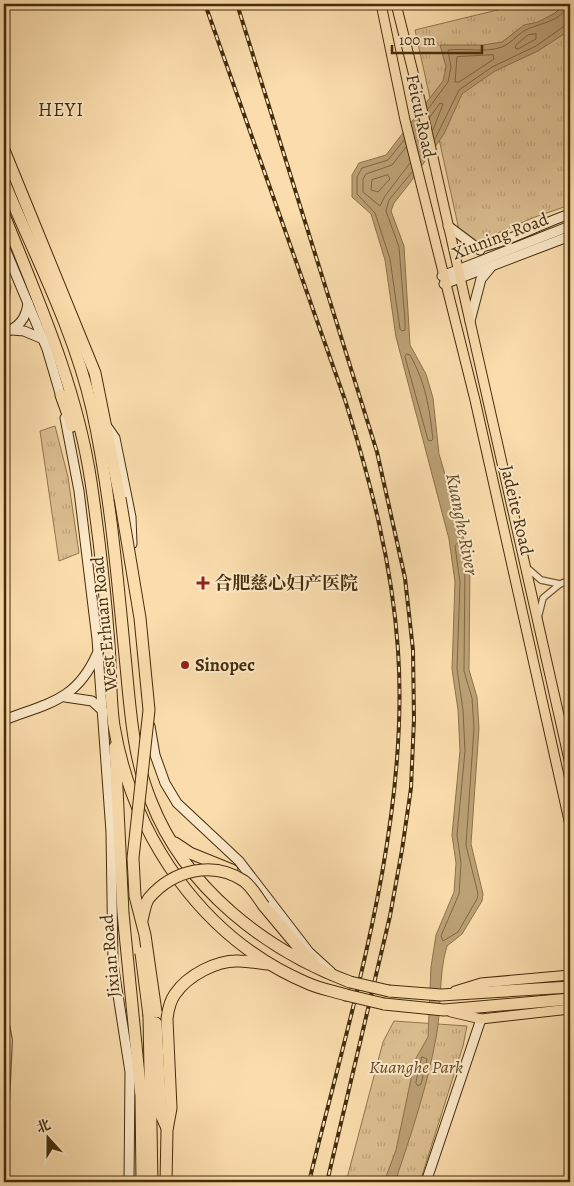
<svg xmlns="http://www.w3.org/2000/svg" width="574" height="1186" font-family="Alegreya,'Noto Serif SC',serif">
  <defs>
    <pattern id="park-tufts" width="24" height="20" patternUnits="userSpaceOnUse" patternTransform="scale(1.25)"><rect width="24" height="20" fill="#dcbf91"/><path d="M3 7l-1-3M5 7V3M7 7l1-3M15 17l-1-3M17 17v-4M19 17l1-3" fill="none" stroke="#bea47c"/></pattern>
  </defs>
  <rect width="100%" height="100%" fill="#fbddad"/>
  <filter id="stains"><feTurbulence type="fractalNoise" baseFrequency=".004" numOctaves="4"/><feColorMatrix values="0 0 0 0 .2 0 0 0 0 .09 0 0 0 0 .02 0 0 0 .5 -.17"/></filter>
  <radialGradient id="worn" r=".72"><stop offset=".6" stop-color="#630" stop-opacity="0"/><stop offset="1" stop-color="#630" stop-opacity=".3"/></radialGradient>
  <g fill="url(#park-tufts)" stroke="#90764e">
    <polygon points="522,4 570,4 570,205 535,217 463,248 415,30"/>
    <polygon points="4,270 11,286 6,326 4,327"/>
    <polygon points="55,426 68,477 79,553 59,561 40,431"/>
    <polygon points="394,1021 467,1026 463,1046 420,1182 346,1182 383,1042"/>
  </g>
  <path fill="#bda176" stroke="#8d724b" d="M564,4H570V30L538,51L495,71L462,94L444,134L409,184L394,203L391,211L404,246L410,345L426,374L433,398L439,454L470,560L469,670L477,697L479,728L471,844L483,894L482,901L462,934L447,946C438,975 442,1008 436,1038C427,1087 411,1135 395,1182H384L396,1150L415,1060L428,1037L431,967L436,935L454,892L456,863L452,835L460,751L458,710L452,669L455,582L449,539L396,337L385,260L371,214L352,197V175L359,163L386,155L443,81L446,67L440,45H483L502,42L524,25L538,22L555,13Z"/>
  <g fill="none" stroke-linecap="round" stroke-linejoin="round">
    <g stroke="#816640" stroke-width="1">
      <polygon points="536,34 536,39 518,49 515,48 516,45 528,35"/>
      <polygon points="493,55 494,59 459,82 455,82 457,57"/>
      <path d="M428,109L448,82L451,67L448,50C466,48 485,53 502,47C510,44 517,35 524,31C534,24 565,22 567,4"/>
      <polyline points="430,117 440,103 443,104 433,130"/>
      <polyline points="435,139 459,90 492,67 536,46 563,27 570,25"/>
      <polyline points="404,140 388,160 362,168 357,177 357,194 375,213 390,259 400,329 402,331 405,330 405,321 399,247 386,211 389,200 412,172"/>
      <polyline points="406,147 392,165 366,174 363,179 363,192 380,206 385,196 410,163"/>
      <polygon points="388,175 390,179 378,192 371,190 372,180"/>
      <path d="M407,354L410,355C426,384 429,406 433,439L431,441L428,440L405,357Z"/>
      <polygon points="458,543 465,562 464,671 472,698 474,728 466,845 478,894 477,899 458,932 443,941 441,936 459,894 461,863 457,835 465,751 463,710 457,669 460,582 455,546"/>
      <polygon points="422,1057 427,1059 421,1084 418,1086 416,1083"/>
    </g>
    <g stroke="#725833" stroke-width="8">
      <g id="street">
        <polyline points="525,566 541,580 560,584 543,598 538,618"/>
        <polyline points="560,584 570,580"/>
        <polyline points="4,1014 9,1040 4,1144"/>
      </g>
    </g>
    <g stroke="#452c0a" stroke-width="11">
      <g id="secondary">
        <polyline points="448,226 480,250"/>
        <polyline points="4,246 47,349 62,400"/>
        <path d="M475,248C506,244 539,224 570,214"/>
        <polyline points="442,276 570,226"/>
        <polyline points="444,284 570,236"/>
        <polyline points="470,321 481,279 491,267"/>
        <polyline points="12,330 24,331 43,339"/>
        <path d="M4,333C19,327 26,319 28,303"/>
        <polyline points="65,418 79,491 97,639 111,832 113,963 130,1072 129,1182"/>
        <polyline points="108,428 115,438 131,517 132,544"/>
        <polyline points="65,697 92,701 103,711"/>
        <path d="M4,720C48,703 76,701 97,654"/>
        <polyline points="150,726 155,755 165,783 177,803 239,861 309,952 331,972"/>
        <polyline points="426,1182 481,1019"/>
      </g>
    </g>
    <g stroke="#452c0a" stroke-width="11">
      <g id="primary">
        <polyline points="381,4 405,120 475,400 570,825"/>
        <polyline points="396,4 420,100 570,764"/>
        <polyline points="455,991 481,983 570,975"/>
        <polyline points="451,1012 481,1019 570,1009"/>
      </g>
    </g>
    <g stroke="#452c0a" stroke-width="13">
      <g id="highway">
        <polyline points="4,150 95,373 120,498"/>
        <path d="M4,182C35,256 74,330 92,409C110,490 117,574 125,656C130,705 132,755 151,801C185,888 265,950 350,982"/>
        <path d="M4,215C39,302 77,388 91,482C99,536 105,590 109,644C111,671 110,699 114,726C133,837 202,938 307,983C320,989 334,991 346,995"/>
        <polyline points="61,395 72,426"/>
        <polyline points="115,747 123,913 141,1096 142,1182"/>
        <polyline points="175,843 190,853 232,870"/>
        <polyline points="264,906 305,955 312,960"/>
        <polyline points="389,991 441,995 570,987"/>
        <polyline points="384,1004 444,1010 570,999"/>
        <polyline points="149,1016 152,1182"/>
        <polyline points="156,1023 161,1115 167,1128"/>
        <path d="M166,1182L167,1130L171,1108L167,1019C168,1010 170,1001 175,994C188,975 217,960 239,961C248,961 258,963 267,964"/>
      </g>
    </g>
    <use href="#street" stroke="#fce9ca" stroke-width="5.5"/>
    <use href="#secondary" stroke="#fce9ca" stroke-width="9"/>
    <use href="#primary" stroke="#fbddad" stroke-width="9"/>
    <use href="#highway" stroke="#fbddad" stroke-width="11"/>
    <g stroke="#452c0a" stroke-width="4">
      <g id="rail">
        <path d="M205,4L345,400C371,483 392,563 398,650C410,825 350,1013 309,1182"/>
        <polyline points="237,4 377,452 405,578 413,650 414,719 411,788 402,850 390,916 327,1182"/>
      </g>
    </g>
    <use href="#rail" stroke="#fce9ca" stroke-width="2" stroke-dasharray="5.5" stroke-linecap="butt"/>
    <g stroke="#452c0a" stroke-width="13" stroke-linecap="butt">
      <g id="highway-bridge">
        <polyline points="120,498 140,618 149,710 133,858 135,896 145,935 156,1012"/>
        <path d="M142,920C144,913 145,903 149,898C173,870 213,860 244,881C252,887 258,898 264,906"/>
        <polyline points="141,953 149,1016"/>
        <polyline points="350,982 389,991"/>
        <polyline points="346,995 384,1004"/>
      </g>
    </g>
    <use href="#highway-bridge" stroke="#fbddad" stroke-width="11"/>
  </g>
  <g fill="#8f2418" stroke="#fce9ca" stroke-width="2">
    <path d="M200.5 575.5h5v5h5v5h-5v5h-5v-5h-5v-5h5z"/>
    <circle cx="185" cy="665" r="5"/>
  </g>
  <g text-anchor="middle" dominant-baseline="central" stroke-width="4" stroke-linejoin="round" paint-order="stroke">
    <g font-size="18" fill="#452c0a" stroke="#fce9ca">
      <text transform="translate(421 116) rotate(78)">Feicui Road</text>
      <text transform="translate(500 236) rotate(-21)">Xiuning Road</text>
      <text transform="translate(517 510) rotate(77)">Jadeite Road</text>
      <text transform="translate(104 624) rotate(-96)">West Erhuan Road</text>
      <text transform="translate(110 956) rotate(-95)">Jixian Road</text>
    </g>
    <g font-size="18" font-weight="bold" fill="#452c0a" stroke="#fce9ca" text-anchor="start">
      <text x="214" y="583">合肥慈心妇产医院</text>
      <text x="195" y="665">Sinopec</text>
    </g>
    <g font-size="18" font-style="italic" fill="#634925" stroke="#fce9ca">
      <text x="416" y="1067">Kuanghe Park</text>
    </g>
    <g font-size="19" letter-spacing="1" fill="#452c0a" stroke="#fce9ca">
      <text x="61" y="110">HEYI</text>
    </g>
    <g font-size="19" font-style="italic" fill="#634925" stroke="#fce9ca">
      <text transform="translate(462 524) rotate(79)">Kuanghe River</text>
    </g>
  </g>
  <rect width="574" height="1186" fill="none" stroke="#fbddad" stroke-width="20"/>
  <rect x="5" y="5" width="564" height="1176" fill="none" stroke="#452c0a" stroke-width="2.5"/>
  <rect x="10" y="10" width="554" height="1166" fill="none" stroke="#452c0a"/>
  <g transform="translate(48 1138) rotate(339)" stroke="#fce9ca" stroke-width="4" paint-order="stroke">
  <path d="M0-4L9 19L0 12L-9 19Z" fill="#452c0a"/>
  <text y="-8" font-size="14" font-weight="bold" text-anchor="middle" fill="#452c0a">北</text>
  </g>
  <path d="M392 45v8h90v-8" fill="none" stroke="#452c0a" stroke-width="2.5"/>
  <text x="399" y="45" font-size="15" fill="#452c0a" stroke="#fce9ca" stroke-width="4" paint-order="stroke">100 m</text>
  <rect width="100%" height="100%" filter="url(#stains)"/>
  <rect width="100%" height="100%" fill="url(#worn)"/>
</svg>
